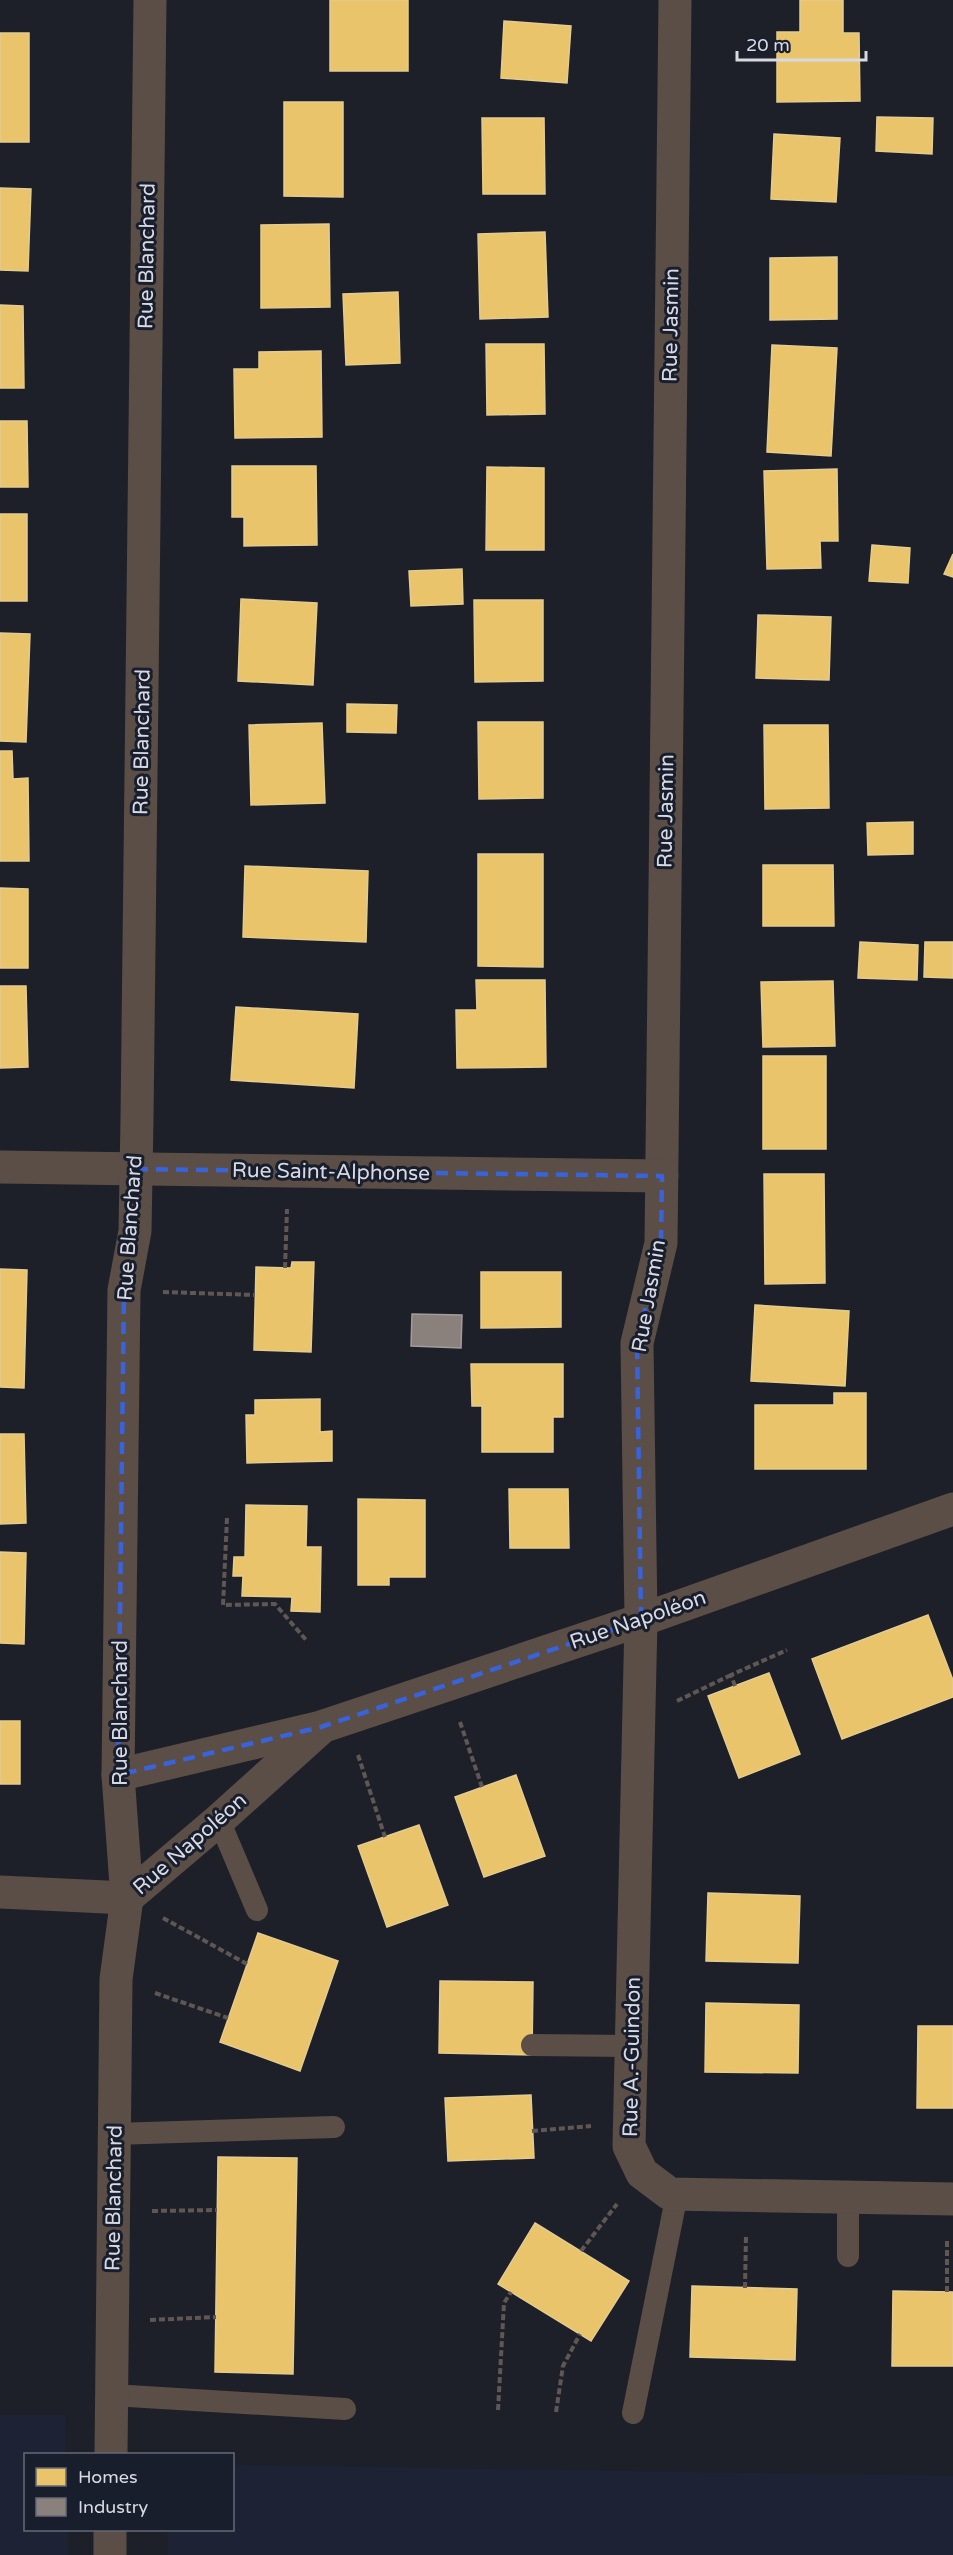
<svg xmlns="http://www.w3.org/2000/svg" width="953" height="2555" font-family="'Varela Round',sans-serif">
  <rect width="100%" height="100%" fill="#1e2029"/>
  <g fill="#1d2235">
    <polygon points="0,2415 65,2415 66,2454 26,2454 26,2530 68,2530 68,2555 0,2555"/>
    <polygon points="233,2465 953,2476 953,2555 168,2555 167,2530 232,2530"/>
  </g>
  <g fill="#e9c46a" stroke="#e4cb8f" stroke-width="1.5">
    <rect x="330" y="0" width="78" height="71"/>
    <polygon points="800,0 843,0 843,33 859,33 860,101 777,102 777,32 800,32"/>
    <polygon points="504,21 571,26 567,83 501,78"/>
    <rect x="0" y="33" width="29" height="109"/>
    <polygon points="284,102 343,102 343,197 284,196"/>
    <polygon points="877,117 933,118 932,154 876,151"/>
    <polygon points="482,118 544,118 545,194 483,194"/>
    <polygon points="774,134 840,138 836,202 771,199"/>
    <polygon points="0,188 31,189 28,271 0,270"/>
    <polygon points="329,224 330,307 261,308 261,225"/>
    <polygon points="545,232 548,317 480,319 478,234"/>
    <polygon points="837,257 837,319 770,320 770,258"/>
    <polygon points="398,292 400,363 346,365 343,294"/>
    <polygon points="0,305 23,306 24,388 0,388"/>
    <polygon points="486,344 544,344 545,414 487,415"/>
    <polygon points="772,345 837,348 831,456 767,452"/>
    <polygon points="321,351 322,437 235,438 234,369 259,369 259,352"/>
    <polygon points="0,421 27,421 28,487 0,487"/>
    <polygon points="232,466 316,466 317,545 244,546 244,517 232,517"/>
    <polygon points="487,467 544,468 544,550 486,550"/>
    <polygon points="837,469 838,541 820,541 821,568 767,569 764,471"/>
    <rect x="0" y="514" width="27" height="87"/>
    <polygon points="872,545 910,548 908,583 869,581"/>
    <polygon points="953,554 953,577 944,574"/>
    <polygon points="462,569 463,604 411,606 409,571"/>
    <polygon points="241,599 317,603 313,685 238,681"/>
    <polygon points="474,600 543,600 543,681 475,682"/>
    <polygon points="758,615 831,617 829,680 756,678"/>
    <polygon points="0,633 30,634 26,742 0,741"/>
    <polygon points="347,704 397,705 396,733 347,732"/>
    <polygon points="478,722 543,722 543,798 479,799"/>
    <polygon points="322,723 325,803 251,805 249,725"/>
    <polygon points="764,725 828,725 829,808 765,809"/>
    <polygon points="0,751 12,751 13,779 28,778 29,861 0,861"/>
    <polygon points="913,822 913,854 868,855 867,823"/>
    <polygon points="478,854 543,854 543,967 478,966"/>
    <polygon points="763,865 833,865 834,926 763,926"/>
    <polygon points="245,866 368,871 366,942 243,937"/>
    <polygon points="0,888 28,889 28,968 0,968"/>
    <polygon points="860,942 918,945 917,980 858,978"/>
    <polygon points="925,942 953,942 953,978 924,977"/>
    <polygon points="476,980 545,980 546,1067 457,1068 456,1010 477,1010"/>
    <polygon points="833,981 835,1046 763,1047 761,982"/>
    <polygon points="0,986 26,986 28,1067 0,1068"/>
    <polygon points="236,1007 358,1014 354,1088 231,1080"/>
    <rect x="763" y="1056" width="63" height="93"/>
    <polygon points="764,1174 824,1174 825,1283 765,1284"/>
    <polygon points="292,1262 314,1262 311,1352 254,1350 256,1267 291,1268"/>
    <polygon points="0,1269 27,1270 24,1388 0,1387"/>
    <polygon points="481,1272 561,1272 561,1327 481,1328"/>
    <polygon points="755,1305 849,1311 845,1386 751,1381"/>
    <polygon points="471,1364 563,1364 563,1417 553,1417 553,1452 482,1452 482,1406 472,1406"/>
    <polygon points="834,1393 866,1393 866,1469 755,1469 755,1405 834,1405"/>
    <polygon points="320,1399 320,1432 332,1431 332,1461 247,1463 246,1415 255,1415 255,1400"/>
    <polygon points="0,1434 24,1434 26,1523 0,1524"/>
    <polygon points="509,1489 568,1489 569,1548 510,1548"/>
    <polygon points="358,1499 425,1500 425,1577 389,1577 389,1585 358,1585"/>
    <polygon points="246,1505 307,1506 306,1547 321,1547 320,1612 291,1611 292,1597 242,1596 243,1576 233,1576 234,1557 245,1557"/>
    <polygon points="0,1552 26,1553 24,1644 0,1643"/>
    <polygon points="928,1615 953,1680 953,1697 842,1739 812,1659"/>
    <polygon points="769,1673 800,1754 739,1778 708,1696"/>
    <rect x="0" y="1721" width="20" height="63"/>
    <polygon points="516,1775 545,1856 484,1877 455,1797"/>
    <polygon points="419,1825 448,1905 387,1927 358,1846"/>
    <polygon points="708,1893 800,1896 798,1963 706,1961"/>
    <polygon points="258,1933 338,1961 300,2071 220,2042"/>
    <polygon points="440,1981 533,1982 532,2055 439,2053"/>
    <polygon points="706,2003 799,2005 798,2073 705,2072"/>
    <polygon points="918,2026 953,2026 953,2108 917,2108"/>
    <polygon points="531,2095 534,2158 448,2161 445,2098"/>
    <polygon points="218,2157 297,2158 293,2374 215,2372"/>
    <polygon points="535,2223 629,2281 591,2341 498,2284"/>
    <polygon points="692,2286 797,2289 795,2360 690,2357"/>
    <polygon points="893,2291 953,2292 953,2366 892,2366"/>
  </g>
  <polygon fill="#8a817c" stroke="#a19c9c" stroke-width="1.5" points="412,1314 462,1315 461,1348 411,1346"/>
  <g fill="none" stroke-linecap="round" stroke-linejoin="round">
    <g stroke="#5f5754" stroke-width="4" stroke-dasharray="6 3" stroke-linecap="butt">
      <polyline points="285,1268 287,1209"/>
      <polyline points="163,1292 255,1295"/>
      <polyline points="227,1518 223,1605 275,1604 307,1641"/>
      <polyline points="735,1686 731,1675 787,1650"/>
      <polyline points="677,1701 731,1675"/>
      <polyline points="460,1722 482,1787"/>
      <polyline points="358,1755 385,1837"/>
      <polyline points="163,1918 247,1964"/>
      <polyline points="155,1993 228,2018"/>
      <polyline points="532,2131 591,2126"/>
      <polyline points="152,2211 217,2210"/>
      <polyline points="581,2251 617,2204"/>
      <polyline points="745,2288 746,2235"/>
      <polyline points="947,2292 947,2238"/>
      <polyline points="150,2320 216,2317"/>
      <polyline points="498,2410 504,2303 511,2292"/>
      <polyline points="556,2412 563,2366 580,2334"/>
    </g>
    <g stroke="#5b4e46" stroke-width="22">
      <polyline points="219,1820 257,1910"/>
      <polyline points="532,2045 631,2046"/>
      <polyline points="114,2134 334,2127"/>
      <polyline points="848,2256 848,2197"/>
      <polyline points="112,2395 345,2409"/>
      <polyline points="633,2413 677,2194"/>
    </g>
    <g stroke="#5b4e46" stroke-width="33">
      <polyline points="675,0 661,1243 637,1343 641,1620 629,2146 642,2173 670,2194 953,2199"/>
      <polyline points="0,1167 662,1176"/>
      <polyline points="118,1775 321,1727 641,1620 953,1509"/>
      <polyline points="0,1892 127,1898 219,1820 320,1729"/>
      <polyline points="111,2454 116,1979 127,1898 118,1775 124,1290 135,1231 137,1119 150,0"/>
      <polyline points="110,2555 110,2530"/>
    </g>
  </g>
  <path fill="none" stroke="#3963da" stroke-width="4.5" stroke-dasharray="12 8" stroke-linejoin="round" d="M136,1169L662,1176L661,1243L637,1343L641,1620L321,1727L118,1775L124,1290L135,1231Z"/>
  <g text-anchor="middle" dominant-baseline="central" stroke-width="6" stroke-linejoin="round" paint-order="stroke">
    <g font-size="21" fill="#d7dae5" stroke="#191e2d">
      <text transform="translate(147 256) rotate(-89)">Rue Blanchard</text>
      <text transform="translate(671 325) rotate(-89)">Rue Jasmin</text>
      <text transform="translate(142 742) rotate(-89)">Rue Blanchard</text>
      <text transform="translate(666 811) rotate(-89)">Rue Jasmin</text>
      <text transform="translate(331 1172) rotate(1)">Rue Saint-Alphonse</text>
      <text transform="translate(130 1228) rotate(-86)">Rue Blanchard</text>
      <text transform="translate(649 1296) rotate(-80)">Rue Jasmin</text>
      <text transform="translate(638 1620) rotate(-19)">Rue Napoléon</text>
      <text transform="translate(120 1713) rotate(-90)">Rue Blanchard</text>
      <text transform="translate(190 1844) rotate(-41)">Rue Napoléon</text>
      <text transform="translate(632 2057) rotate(-89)">Rue A.-Guindon</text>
      <text transform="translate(114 2198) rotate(-89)">Rue Blanchard</text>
    </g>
  </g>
  <rect x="24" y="2453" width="210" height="78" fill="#191e2d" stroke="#656977" stroke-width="1.5"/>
  <rect x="36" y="2468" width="30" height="18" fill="#e9c46a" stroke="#656977" stroke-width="1.5"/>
  <text x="78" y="2483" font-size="18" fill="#d7dae5">Homes</text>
  <rect x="36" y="2498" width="30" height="18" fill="#8a817c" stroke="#656977" stroke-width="1.5"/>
  <text x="78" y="2513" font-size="18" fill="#d7dae5">Industry</text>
  <path d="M737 51v9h129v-9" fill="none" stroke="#d7dae5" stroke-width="3"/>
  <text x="746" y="51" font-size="18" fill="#d7dae5" stroke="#191e2d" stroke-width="4.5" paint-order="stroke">20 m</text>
</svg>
